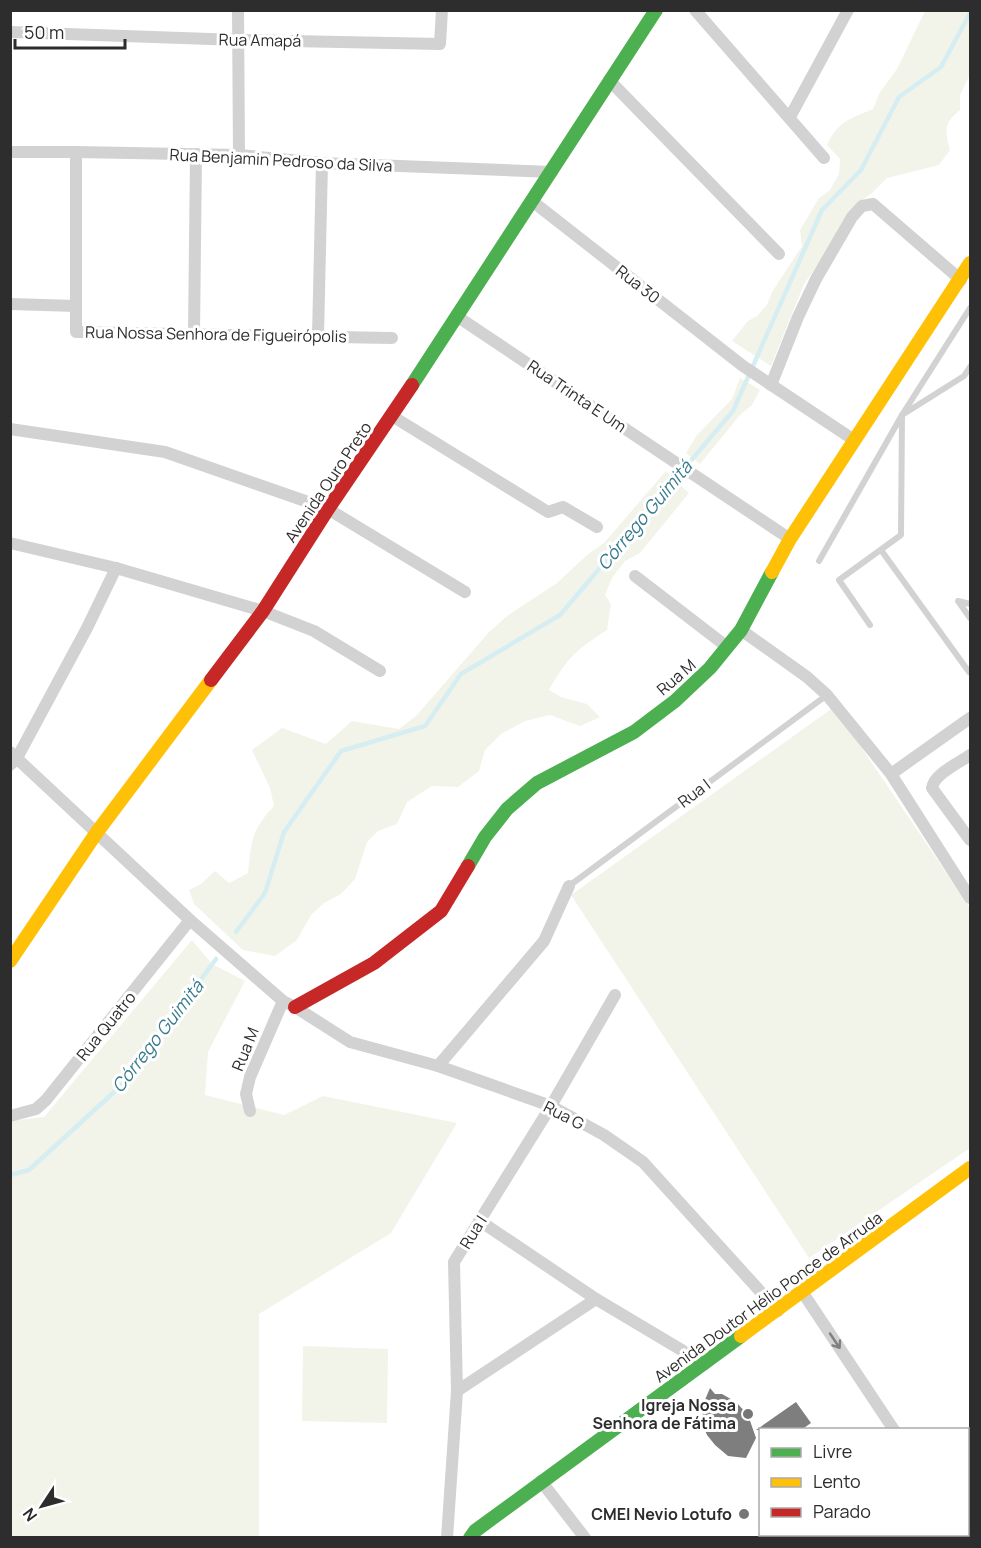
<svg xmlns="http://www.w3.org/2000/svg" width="981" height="1548" font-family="Manrope,sans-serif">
  <rect width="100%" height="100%" fill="#fff"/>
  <g fill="#f2f4ea">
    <path d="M925,11H970V74L960,95V110C943,124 945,130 950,150L939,165L887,178L872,193L858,203L842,222L821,260L804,284L771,366L732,341L748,321L757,316L767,305L772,292L802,246L800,230L819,198L830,190L839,174L840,159L827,145C838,121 850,119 873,109L880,92L897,69Z"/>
    <polygon points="740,378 760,390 752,405 740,415 700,464 686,453 697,435 732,399"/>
    <path d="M666,471L689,493L640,553L625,561L612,578L605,595L611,604L607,630C576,650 568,657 549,690L561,697L587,704L600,717L580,726L550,715L525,721L501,734L485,750L479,771L458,787L432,786L407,802L397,824L378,831L367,842L355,879L341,894L324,903L311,915L297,940L275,956L243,950L194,904L189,890L201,884L215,871L229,883L248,873C251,842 252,829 274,806L270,788L252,750L282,728L326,744L352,721L399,729L416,716L489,632L507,616L557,583L587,555L604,543Z"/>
    <polygon points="834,707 970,908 970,1148 809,1258 571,895"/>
    <polygon points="192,940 212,964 245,981 208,1052 205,1095 284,1115 323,1096 457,1123 391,1233 259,1314 259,1537 11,1537 10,1121 44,1117"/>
    <polygon points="303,1346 388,1349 387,1423 302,1421"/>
  </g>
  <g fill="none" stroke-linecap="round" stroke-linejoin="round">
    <g stroke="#d6edf2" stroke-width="4.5">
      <polyline points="236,932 265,893 284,832 341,751 425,726 461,674 560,615 733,411 822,210 861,170 899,97 941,67 970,13"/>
      <polyline points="10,1175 29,1170 126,1081 216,959"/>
    </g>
  </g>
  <g fill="#7e7e7e">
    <polygon points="710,1388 715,1394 722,1394 736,1402 748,1415 756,1438 746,1458 728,1456 715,1445 707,1435 703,1426 702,1407"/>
    <polygon points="796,1402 811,1423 801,1430 756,1430"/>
  </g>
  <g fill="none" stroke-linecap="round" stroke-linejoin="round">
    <g stroke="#d2d2d2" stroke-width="6">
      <polyline points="881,550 969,672 970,671"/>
      <polyline points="819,561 902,415 970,308"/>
      <polyline points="970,604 958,601 970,618"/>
      <polyline points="870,625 839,580 901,535 902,415 964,376 970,367"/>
      <polyline points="569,886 827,695"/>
    </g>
    <g stroke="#d2d2d2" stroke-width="12">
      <polyline points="238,10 239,155"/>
      <polyline points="695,10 824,158"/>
      <polyline points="10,32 239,40 440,44 442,10"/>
      <polyline points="609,80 779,254"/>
      <polyline points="790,117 848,10"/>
      <polyline points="10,152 76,152 239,155 322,163 552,172"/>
      <polyline points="76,152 76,332 392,338"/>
      <polyline points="532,201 743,366 854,440"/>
      <polyline points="10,304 76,306"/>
      <polyline points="458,317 790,539"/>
      <polyline points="194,334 196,154"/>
      <polyline points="318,336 322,163"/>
      <polyline points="771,385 798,317 816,279 852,217 862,206 873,204 961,280"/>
      <polyline points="392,416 548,512 563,507 597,527"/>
      <polyline points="10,429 165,452 328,509 465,592"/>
      <polyline points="10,543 116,568 263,611 314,631 380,671"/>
      <polyline points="635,576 726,646"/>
      <polyline points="741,630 807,677 827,695 891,774 970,898"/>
      <polyline points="10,752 190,920 283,1001 295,1007 350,1042 438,1066 551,1106 604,1135 643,1162 778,1311"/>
      <path d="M970,755C959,763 934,774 932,788L970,840"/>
      <polyline points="10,765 17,758 87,628 116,568"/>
      <polyline points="891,774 970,718"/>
      <polyline points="438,1066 544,941 569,886"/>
      <polyline points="250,1111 246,1094 250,1077 283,1001"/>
      <polyline points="10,1116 36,1109 46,1100 190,920"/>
      <polyline points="480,1221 596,1299 705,1364"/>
      <polyline points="803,1293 894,1430"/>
      <polyline points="457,1391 596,1299"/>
      <polyline points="541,1481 585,1538"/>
      <polyline points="965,1536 970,1536"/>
      <polyline points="447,1538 457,1391 454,1262 551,1106 615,995"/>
    </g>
    <g stroke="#4caf50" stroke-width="14">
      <polyline points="412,385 656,10"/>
      <polyline points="468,866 485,837 507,809 537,783 634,732 675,701 710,668 741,630 772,572"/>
      <polyline points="470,1538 475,1531 741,1336"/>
    </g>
    <g stroke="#ffc107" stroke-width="14">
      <polyline points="772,572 790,539 970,263"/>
      <polyline points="10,961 97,832 211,680"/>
      <polyline points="741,1336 970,1168"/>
    </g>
    <g stroke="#c62828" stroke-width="14">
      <polyline points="211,680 263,611 328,509 412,385"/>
      <polyline points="295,1007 374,963 441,911 468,866"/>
    </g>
  </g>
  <defs><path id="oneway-shaft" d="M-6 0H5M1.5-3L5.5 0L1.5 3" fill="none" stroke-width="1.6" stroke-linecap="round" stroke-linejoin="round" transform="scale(1.5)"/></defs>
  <use stroke="#808080" href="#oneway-shaft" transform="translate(835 1341) rotate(56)"/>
  <g fill="#767676" stroke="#fff" stroke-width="2">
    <circle cx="748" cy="1414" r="6"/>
    <circle cx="744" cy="1514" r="6"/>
  </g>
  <g text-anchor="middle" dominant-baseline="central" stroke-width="6" stroke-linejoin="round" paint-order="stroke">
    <g font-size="16" fill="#2d2d2d" stroke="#fff">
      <text transform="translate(260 40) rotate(1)">Rua Amapá</text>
      <text transform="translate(281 160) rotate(3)">Rua Benjamin Pedroso da Silva</text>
      <text transform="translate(638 284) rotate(38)">Rua 30</text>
      <text transform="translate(216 334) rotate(1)">Rua Nossa Senhora de Figueirópolis</text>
      <text transform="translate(577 396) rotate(34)">Rua Trinta E Um</text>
      <text transform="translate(328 482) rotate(-56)">Avenida Ouro Preto</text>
      <text transform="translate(676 677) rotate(-41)">Rua M</text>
      <text transform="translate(694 793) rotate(-37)">Rua I</text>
      <text transform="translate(106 1026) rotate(-51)">Rua Quatro</text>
      <text transform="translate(245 1049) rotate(-68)">Rua M</text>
      <text transform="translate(564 1115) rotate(27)">Rua G</text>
      <text transform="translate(473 1232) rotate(-58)">Rua I</text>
      <text transform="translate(768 1297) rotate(-36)">Avenida Doutor Hélio Ponce de Arruda</text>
    </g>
    <g font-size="16" font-weight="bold" fill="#2d2d2d" stroke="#fff" text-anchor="end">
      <text x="736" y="1405">Igreja Nossa<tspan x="736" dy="18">Senhora de Fátima</tspan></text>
      <text x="732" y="1514">CMEI Nevio Lotufo</text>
    </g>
    <g font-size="18" font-style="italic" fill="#367b8c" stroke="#fff">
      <text transform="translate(644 515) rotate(-50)">Córrego Guimitá</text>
      <text transform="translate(157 1036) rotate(-52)">Córrego Guimitá</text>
    </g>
  </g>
  <rect width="981" height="1548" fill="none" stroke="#2d2d2d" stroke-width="24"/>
  <rect x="759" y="1428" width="210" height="108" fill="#ffffff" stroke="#ababab" stroke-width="1.5"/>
  <rect x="771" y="1448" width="30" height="9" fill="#4caf50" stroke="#ababab" stroke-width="1.5"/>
  <text x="813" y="1458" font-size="18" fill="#2d2d2d">Livre</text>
  <rect x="771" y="1478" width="30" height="9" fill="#ffc107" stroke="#ababab" stroke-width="1.5"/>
  <text x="813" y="1488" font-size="18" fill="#2d2d2d">Lento</text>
  <rect x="771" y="1508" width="30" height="9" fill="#c62828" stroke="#ababab" stroke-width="1.5"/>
  <text x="813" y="1518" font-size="18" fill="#2d2d2d">Parado</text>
  <g transform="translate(42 1506) rotate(234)" stroke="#ffffff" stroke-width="4.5" paint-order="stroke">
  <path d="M0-4.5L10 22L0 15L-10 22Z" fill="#2d2d2d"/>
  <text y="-9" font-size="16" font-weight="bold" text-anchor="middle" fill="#2d2d2d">N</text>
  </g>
  <path d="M15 39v9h110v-9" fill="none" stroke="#2d2d2d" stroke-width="3"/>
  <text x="24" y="39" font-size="18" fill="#2d2d2d" stroke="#ffffff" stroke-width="4.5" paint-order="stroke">50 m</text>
</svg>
